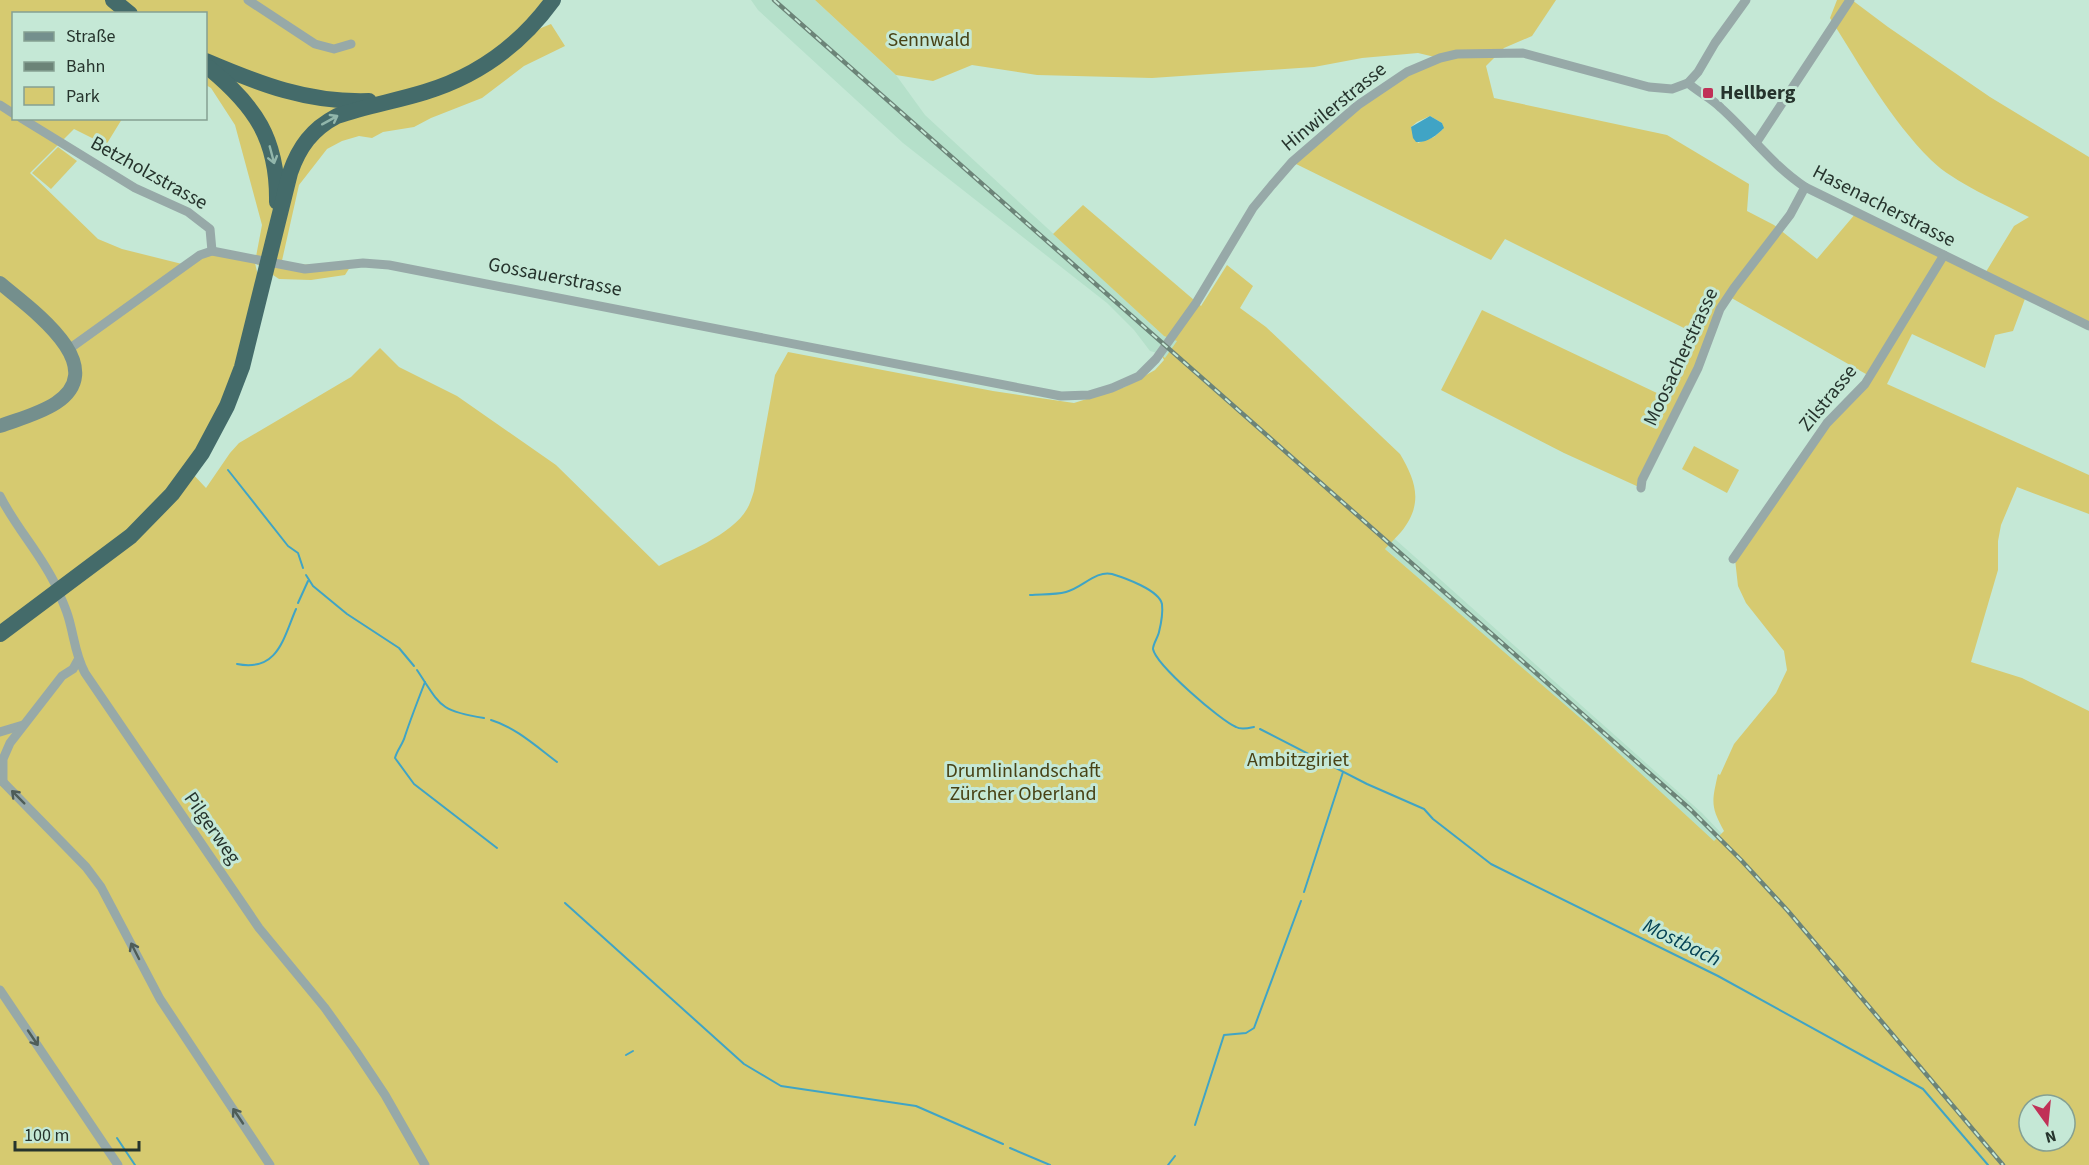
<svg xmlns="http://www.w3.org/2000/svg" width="2089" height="1165" font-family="'Source Sans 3',sans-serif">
  <rect width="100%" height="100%" fill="#c5e8d6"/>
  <polygon fill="#b5e0ca" points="751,0 815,0 896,75 925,115 1164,336 1175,339 1321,470 1331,482 1702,813 1805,921 1727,859 1572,712 1376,541 1357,538 1161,354 1150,351 1134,330 1107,303 903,143 758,10"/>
  <g fill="#d6ca70" fill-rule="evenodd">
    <path d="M0,0H544L509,41L551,24L565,46L524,66L482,98L431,118L414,127L383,132L372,138L359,136L342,141L327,149L299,185L281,265L352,264L345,275L311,280L279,279L255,263L258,276L249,344L190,471L206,488L230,453L239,443L351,377L380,348L399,367L457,396L556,465L659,566C686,552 731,536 747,509C750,504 752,497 754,491L775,375L788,352L993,391L1074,403L1125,387L1155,370L1164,360L1161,354L1165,358L1177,341L1164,336L1053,234L1083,205L1201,306L1227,265L1253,286L1240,308L1266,327L1400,454C1416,481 1424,504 1401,532C1396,538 1390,543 1385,549L1586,723L1714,841L1724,831C1710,806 1712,801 1718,774L1720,775L1734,744L1776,693L1787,670L1784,651L1746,603L1738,586L1735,559L1830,425L1873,378L1728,296L1641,488L1564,453L1441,390L1482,310L1659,394L1696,334L1505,239L1491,260L1292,162L1358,105L1439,58L1418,53L1362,58L1314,67L1152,78L1037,75L972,65L933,81L896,75L815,0H1556L1532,36L1504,48L1486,66L1494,98L1667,135L1749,184L1747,211L1774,225L1817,259L1856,213L1984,275L2014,226L2029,217C2000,202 1953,182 1931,160C1890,119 1861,67 1830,18L1837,0H1852L1888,27L1990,97L2089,157V326L2026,296L2013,331L1995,335L1985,368L1912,334L1887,384L2089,475V514L2017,487L2001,525L1998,541V570L1971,662L2022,678L2089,711V1165H0ZM14,14H206V85L211,88L235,125L262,225L255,262L212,251L186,265L122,249L98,239L30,173L74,129L106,145L122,119L14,118ZM1430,116L1442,123L1443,129L1434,137L1418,143L1411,127L1417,122ZM2029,1105H2065V1141H2029Z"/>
    <polygon points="58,147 77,161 51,189 32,173"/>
    <polygon points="1694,446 1739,470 1727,493 1682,469"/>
  </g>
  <path fill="#40a4c5" d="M1430,116L1442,123L1444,128C1436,136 1427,143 1416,142L1413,138L1411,127Z"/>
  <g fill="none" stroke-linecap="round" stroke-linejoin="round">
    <g stroke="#40a4c5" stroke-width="2">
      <polyline points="228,470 288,546 298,553 303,568"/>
      <polyline points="306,575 313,586 347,614 399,648 414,666"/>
      <path d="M1030,595C1042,594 1054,595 1066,592C1082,588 1096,570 1112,574C1125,578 1159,590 1162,604C1163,613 1161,624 1159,632C1158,637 1153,644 1153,649C1156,665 1221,721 1236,727C1241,730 1249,728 1254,727"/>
      <polyline points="298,603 308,581"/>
      <path d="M237,664C278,672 283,639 296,609"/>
      <path d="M417,670C441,706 439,711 484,718"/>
      <path d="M425,682C418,700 411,718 405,736C403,744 397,750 395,758L414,784L497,848"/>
      <path d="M491,720C515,727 537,747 557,762"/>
      <polyline points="1260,729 1367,784 1424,809 1433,819 1491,864 1718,976 1923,1089 1988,1165"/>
      <polyline points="1304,892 1343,772"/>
      <polyline points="565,903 744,1064 781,1086 916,1106 1003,1144"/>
      <polyline points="626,1055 633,1051"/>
      <polyline points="1195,1125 1224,1035 1246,1033 1254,1028 1301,901"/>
      <polyline points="117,1138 135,1165"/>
      <polyline points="1010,1148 1050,1165"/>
      <polyline points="1168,1165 1175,1156"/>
    </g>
    <g stroke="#97a9a8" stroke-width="9">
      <polyline points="248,0 315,44 334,49 351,44"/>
      <path d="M1688,83C1698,92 1711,98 1721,108C1750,134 1773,166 1805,187L2089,326"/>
      <polyline points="0,105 14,114"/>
      <polyline points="21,118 135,188 188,212 210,229 212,251"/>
      <polyline points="1756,143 1850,0"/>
      <polyline points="69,349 186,265 200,255 212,251 305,269 363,263 389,265 1061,396 1089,395 1112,388 1139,376 1156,359 1196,303 1253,208 1272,185 1292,162 1358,105 1407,72 1440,58 1457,54 1523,53 1649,87 1672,89 1688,83 1698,72 1715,43 1746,0"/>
      <polyline points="1641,488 1642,480 1698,368 1720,309 1734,288 1790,215 1805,187"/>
      <path d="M0,496C16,528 41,554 56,586C60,596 65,606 68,616C74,635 75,655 85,673L259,928L325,1008L355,1050L385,1095L425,1165"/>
      <polyline points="1733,559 1827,423 1865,384 1944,255"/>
      <polyline points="0,732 23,725"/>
      <polyline points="0,779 86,867 101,887 160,999 270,1165"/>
      <polyline points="3,782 3,759 10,743 62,676 73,669 78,660"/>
      <polyline points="0,990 118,1165"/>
    </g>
    <path stroke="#748f8d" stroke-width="14" d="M0,283C28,307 113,365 56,403C39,414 19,419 0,426"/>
    <g stroke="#446b6a" stroke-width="16">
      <polyline points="113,0 130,14"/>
      <path d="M206,61C260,84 308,103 369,101"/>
      <path d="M209,68C255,106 278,139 277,202"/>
      <path d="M0,634L131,536L172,494L202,453L227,406L242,367L290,173C299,147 312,129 337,116C366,106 396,101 425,92C478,76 521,44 553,0"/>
    </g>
    <g stroke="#6c8478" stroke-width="4.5">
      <polyline id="rail" points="774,0 1690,809 1741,860 1788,911 2003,1165"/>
    </g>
    <use href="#rail" stroke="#c5e8d6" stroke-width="2" stroke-dasharray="7" stroke-linecap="butt"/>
  </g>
  <defs><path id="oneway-shaft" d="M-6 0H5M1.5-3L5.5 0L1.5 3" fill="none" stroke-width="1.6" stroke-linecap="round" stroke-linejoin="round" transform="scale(1.5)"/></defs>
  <g stroke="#91b6ab">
    <use href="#oneway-shaft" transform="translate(330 120) rotate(-29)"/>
    <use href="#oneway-shaft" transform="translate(272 155) rotate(75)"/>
  </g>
  <g stroke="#4e5d58">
    <use href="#oneway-shaft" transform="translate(18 797) rotate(-135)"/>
    <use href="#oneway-shaft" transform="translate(135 951) rotate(-117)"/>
    <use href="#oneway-shaft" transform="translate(33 1038) rotate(56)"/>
    <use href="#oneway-shaft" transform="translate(238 1116) rotate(-124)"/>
  </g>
  <rect fill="#c03157" stroke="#c5e8d6" stroke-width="2" x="1702" y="87" width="12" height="12" rx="3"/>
  <g text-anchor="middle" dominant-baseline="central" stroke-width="6" stroke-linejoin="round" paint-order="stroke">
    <g font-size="20" fill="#484215" stroke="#c5e8d6">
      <text x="929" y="40">Sennwald</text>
      <text x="1298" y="760">Ambitzgiriet</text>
      <text x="1023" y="771">Drumlinlandschaft<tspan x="1023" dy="23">Zürcher Oberland</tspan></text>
    </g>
    <g font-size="20" font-weight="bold" fill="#26342d" stroke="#c5e8d6" text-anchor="start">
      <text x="1720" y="93">Hellberg</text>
    </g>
    <g font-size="20" fill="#26342d" stroke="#c5e8d6">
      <text transform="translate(1334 107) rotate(-39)">Hinwilerstrasse</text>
      <text transform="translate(149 173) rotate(29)">Betzholzstrasse</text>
      <text transform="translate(1884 206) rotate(27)">Hasenacherstrasse</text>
      <text transform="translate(555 277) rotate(11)">Gossauerstrasse</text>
      <text transform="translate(1681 357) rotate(-65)">Moosacherstrasse</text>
      <text transform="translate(1828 398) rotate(-51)">Zilstrasse</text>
      <text transform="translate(212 828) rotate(55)">Pilgerweg</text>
    </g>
    <g font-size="21" font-style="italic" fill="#054354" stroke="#c5e8d6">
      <text transform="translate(1682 942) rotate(26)">Mostbach</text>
    </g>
  </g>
  <rect x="12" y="12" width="195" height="108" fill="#c5e8d6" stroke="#85a092" stroke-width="1.5"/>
  <rect x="24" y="32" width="30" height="9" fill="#748f8d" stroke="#85a092" stroke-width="1.5"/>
  <text x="66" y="42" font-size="18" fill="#26342d">Straße</text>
  <rect x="24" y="62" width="30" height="9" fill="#6c8478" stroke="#85a092" stroke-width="1.5"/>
  <text x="66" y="72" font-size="18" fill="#26342d">Bahn</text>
  <rect x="24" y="87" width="30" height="18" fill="#d6ca70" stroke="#85a092" stroke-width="1.5"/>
  <text x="66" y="102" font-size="18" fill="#26342d">Park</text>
  <g transform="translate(2047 1123) rotate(165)"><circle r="28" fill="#c5e8d6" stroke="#85a092" stroke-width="1.5"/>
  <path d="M0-4.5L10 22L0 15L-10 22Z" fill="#c03157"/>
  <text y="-9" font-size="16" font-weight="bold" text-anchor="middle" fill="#26342d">N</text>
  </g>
  <path d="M15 1141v9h124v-9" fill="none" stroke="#26342d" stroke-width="3"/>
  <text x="24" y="1141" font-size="18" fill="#26342d" stroke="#c5e8d6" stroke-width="4.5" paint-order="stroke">100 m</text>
</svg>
